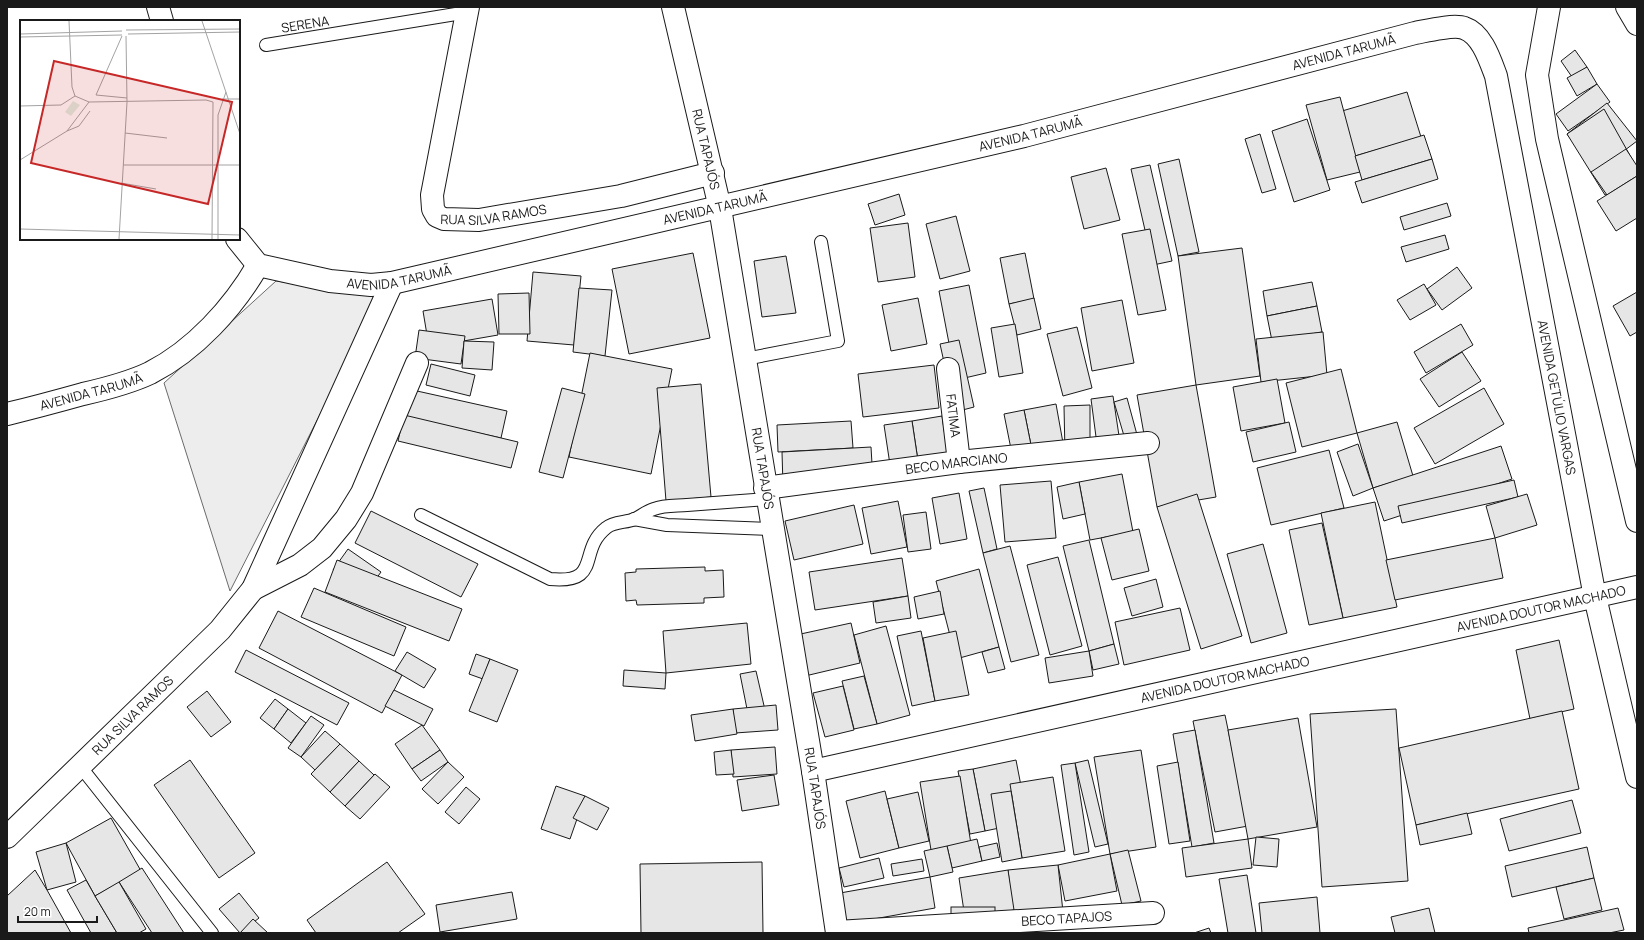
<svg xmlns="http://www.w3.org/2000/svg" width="1644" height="940" font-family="Manrope,sans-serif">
  <rect width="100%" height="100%" fill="#fff"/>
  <polygon fill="#ededed" stroke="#6a6a6a" points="276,281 381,295 230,591 164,383"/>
  <g fill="#e6e6e6" stroke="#1a1a1a">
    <polygon points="1575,50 1587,67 1572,77 1561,61"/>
    <polygon points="1587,67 1597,84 1577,96 1567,78"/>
    <polygon points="1597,84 1610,102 1568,131 1556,114"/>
    <polygon points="1407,92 1421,137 1355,156 1342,111"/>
    <polygon points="1340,97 1360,172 1327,180 1306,105"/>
    <polygon points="1607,103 1637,141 1596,172 1567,134"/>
    <polygon points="1604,109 1637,168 1637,192 1620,202 1615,191 1605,195 1567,134"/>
    <polygon points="1307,119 1330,190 1294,202 1272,131"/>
    <polygon points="1260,134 1276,189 1262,193 1245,139"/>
    <polygon points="1424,135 1432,159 1362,180 1355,156"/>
    <polygon points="1626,149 1637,166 1637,176 1607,195 1591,172"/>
    <polygon points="1179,159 1199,252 1178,256 1158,164"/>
    <polygon points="1432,159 1438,179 1362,203 1355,182"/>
    <polygon points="1150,165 1172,261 1153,265 1131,169"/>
    <polygon points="1106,168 1120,220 1084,229 1071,177"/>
    <polygon points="1637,176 1637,218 1616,231 1597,201"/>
    <polygon points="899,194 905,215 875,225 868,204"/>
    <polygon points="1447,203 1451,216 1404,230 1400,217"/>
    <polygon points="956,216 970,271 940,279 926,224"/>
    <polygon points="908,223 915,277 878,282 870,228"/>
    <polygon points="1150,229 1166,310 1138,315 1122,234"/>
    <polygon points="1445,235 1449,249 1406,262 1401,247"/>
    <polygon points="1242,248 1260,376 1196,385 1178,256"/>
    <polygon points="693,253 710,338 629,354 612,269"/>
    <polygon points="1025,253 1034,299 1009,304 1000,258"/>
    <polygon points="786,256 796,313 762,317 754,261"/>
    <polygon points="1457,267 1472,288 1442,310 1427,289"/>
    <polygon points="533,272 581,276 574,345 527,341"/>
    <polygon points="1312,282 1317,306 1267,316 1263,291"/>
    <polygon points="1424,284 1436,305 1410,320 1397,300"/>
    <polygon points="969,285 986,373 956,380 939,291"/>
    <polygon points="579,288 612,290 605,356 573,352"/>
    <polygon points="1637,292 1637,332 1630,336 1613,306"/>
    <polygon points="529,293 530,334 499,334 498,294"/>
    <polygon points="918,298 927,344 891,351 882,305"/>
    <polygon points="1034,298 1041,329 1017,335 1009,304"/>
    <polygon points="492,299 498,335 429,347 423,311"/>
    <polygon points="1122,300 1134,363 1092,371 1081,308"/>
    <polygon points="1317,306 1322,332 1272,341 1267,316"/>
    <polygon points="1015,324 1023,373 999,377 991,328"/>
    <polygon points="1461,324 1473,345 1426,373 1414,352"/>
    <polygon points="1077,327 1092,388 1063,396 1047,334"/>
    <polygon points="419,330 465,336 461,364 415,358"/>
    <polygon points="1323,332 1327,375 1261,382 1256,339"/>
    <polygon points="959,340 974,407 955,412 940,344"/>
    <polygon points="464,341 494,342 492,370 462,368"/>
    <polygon points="1462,352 1481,381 1439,407 1420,379"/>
    <polygon points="590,353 672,369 651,474 569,457"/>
    <polygon points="431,364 475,375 470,396 426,385"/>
    <polygon points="934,365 939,408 863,417 858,374"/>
    <polygon points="1341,369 1357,433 1302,447 1286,383"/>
    <polygon points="1277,379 1285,423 1241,431 1233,387"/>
    <polygon points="701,384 711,497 666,501 657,388"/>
    <polygon points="1196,385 1216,497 1157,507 1137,395"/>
    <polygon points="562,388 585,394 563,478 539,472"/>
    <polygon points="1484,388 1504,424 1435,464 1414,428"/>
    <polygon points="408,389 507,411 501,438 402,416"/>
    <polygon points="1113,396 1121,449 1098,452 1091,399"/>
    <polygon points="1127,398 1139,442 1127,446 1114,402"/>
    <polygon points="1056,404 1065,454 1034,460 1024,410"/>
    <polygon points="1090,405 1090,454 1065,454 1064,406"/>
    <polygon points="1024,410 1034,460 1014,464 1004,414"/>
    <polygon points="404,415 518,442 511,468 398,441"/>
    <polygon points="942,416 950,469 920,474 912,421"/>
    <polygon points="851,421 853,448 778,452 777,425"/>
    <polygon points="912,421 920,474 892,478 884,425"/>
    <polygon points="1289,422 1296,452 1253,462 1246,432"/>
    <polygon points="1397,422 1413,476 1373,488 1357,433"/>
    <polygon points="1358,444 1373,488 1353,496 1337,452"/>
    <polygon points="1501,446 1512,479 1384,521 1373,488"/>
    <polygon points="871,447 873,481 783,486 782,452"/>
    <polygon points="1329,450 1344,508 1271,525 1257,468"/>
    <polygon points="1122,474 1133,532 1090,540 1079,482"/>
    <polygon points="1514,480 1518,497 1402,523 1398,506"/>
    <polygon points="1051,481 1056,538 1005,542 1000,485"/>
    <polygon points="1079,482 1085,514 1063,519 1057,487"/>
    <polygon points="984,488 997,549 983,553 969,491"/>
    <polygon points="959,493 967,539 940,544 932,498"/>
    <polygon points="1197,494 1242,636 1201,649 1157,507"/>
    <polygon points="1527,494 1537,525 1495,538 1486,506"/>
    <polygon points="898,501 907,547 871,554 862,508"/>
    <polygon points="1375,502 1397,607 1343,618 1321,513"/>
    <polygon points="854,505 863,544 794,560 785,521"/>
    <polygon points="371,511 478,564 461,597 355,543"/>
    <polygon points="926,512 931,549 908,552 903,515"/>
    <polygon points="1322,523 1343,618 1309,625 1289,530"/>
    <polygon points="1139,529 1149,571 1112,580 1101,538"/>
    <polygon points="1495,538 1503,578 1395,600 1386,560"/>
    <polygon points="1089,540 1114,644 1089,651 1063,546"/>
    <polygon points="1263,544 1287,633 1251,643 1227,554"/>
    <polygon points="1010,546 1039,655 1011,662 983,553"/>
    <polygon points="348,549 381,572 366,593 333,570"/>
    <polygon points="1058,557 1082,646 1050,655 1027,565"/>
    <polygon points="902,558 908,596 815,610 809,572"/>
    <polygon points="337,560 462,609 449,641 325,592"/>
    <polygon points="705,567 705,571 723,570 724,597 704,598 704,603 637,605 636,600 626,601 625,573 636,572 636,569"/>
    <polygon points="979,569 999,647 956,659 936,581"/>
    <polygon points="1156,579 1163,607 1132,616 1124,588"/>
    <polygon points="314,588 406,627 394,656 301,617"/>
    <polygon points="940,591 944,614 918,619 914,597"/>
    <polygon points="908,596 911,618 876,623 873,602"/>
    <polygon points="1180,608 1190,650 1124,665 1115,622"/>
    <polygon points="278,611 402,675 382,713 259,648"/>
    <polygon points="747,623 751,664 666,673 663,631"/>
    <polygon points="851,623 860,663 805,676 796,635"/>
    <polygon points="886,626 910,715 877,724 854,635"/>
    <polygon points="921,631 935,701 912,706 897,636"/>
    <polygon points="956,631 969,695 935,701 923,638"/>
    <polygon points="1559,640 1574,709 1530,719 1516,650"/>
    <polygon points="1114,644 1119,664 1093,670 1089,651"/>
    <polygon points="999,647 1005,669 988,673 982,652"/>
    <polygon points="246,650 349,703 337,725 235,672"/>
    <polygon points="1089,651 1093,676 1049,683 1045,658"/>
    <polygon points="407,652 436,669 424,688 395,671"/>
    <polygon points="476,654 490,659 483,679 469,674"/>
    <polygon points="490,659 518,670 497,722 469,711"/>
    <polygon points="624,670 666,673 665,689 623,686"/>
    <polygon points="756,671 765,710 748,714 740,674"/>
    <polygon points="864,676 877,724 854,729 842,681"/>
    <polygon points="843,686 854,730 825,737 813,693"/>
    <polygon points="394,690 433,709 424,726 385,706"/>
    <polygon points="207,691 231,722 211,737 187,707"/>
    <polygon points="275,699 288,709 274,729 260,718"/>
    <polygon points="776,705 778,730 735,733 733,709"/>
    <polygon points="288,709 306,723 291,743 274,729"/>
    <polygon points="733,709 737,734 695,741 691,715"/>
    <polygon points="1396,709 1408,881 1322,887 1310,714"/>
    <polygon points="1562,711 1579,789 1416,825 1399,748"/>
    <polygon points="1225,715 1248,826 1215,832 1193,721"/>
    <polygon points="311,716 324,725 301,757 288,748"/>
    <polygon points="1298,718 1317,827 1248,839 1228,730"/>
    <polygon points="422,725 440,750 412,769 395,744"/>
    <polygon points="1195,730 1214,843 1192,847 1173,734"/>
    <polygon points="325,731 340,744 315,770 301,757"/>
    <polygon points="340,744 359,761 330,792 311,774"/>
    <polygon points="775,747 777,774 733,777 731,750"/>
    <polygon points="440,750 448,762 421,781 412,769"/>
    <polygon points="731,750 734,774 716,775 714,752"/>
    <polygon points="1141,750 1156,847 1110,854 1094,757"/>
    <polygon points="190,760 255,853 219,878 154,785"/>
    <polygon points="1016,760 1028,822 985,831 973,769"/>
    <polygon points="1088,760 1108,844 1095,847 1075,763"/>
    <polygon points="359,761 374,775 345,806 330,792"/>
    <polygon points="448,762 464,777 438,804 422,789"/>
    <polygon points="1178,762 1190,841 1169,844 1157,766"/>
    <polygon points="1075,763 1089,852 1074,855 1061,765"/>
    <polygon points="973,769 985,831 970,834 958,771"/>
    <polygon points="375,774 390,787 360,819 345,806"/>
    <polygon points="774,775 779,805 742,811 737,780"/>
    <polygon points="960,776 971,844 931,850 920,782"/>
    <polygon points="1053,777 1065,851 1022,858 1010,784"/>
    <polygon points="556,786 585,796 570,839 541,829"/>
    <polygon points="466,787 480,799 459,824 445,812"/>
    <polygon points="885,791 899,848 860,858 846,801"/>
    <polygon points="1011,791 1022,858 1002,862 991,794"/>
    <polygon points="918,792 929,841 899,848 887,799"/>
    <polygon points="585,796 609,808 597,830 573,818"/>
    <polygon points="1572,800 1581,833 1509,851 1500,819"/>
    <polygon points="1467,813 1472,834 1420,845 1416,825"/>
    <polygon points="111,818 141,871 95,896 66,843"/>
    <polygon points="1256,837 1279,839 1277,867 1253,865"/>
    <polygon points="977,839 982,861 952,868 947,846"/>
    <polygon points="1248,839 1252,868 1186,877 1182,848"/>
    <polygon points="66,843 76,882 47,890 36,852"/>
    <polygon points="997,843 1000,857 982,861 979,847"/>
    <polygon points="947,846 953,872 930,877 924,851"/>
    <polygon points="1587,847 1594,878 1512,897 1505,866"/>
    <polygon points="1128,850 1141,901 1122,905 1110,854"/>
    <polygon points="1110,854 1117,891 1065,901 1058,865"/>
    <polygon points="879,858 884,878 844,887 839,868"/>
    <polygon points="922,859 924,871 893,876 891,864"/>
    <polygon points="387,862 425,914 398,933 316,933 307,920"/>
    <polygon points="762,862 763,933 641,933 640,864"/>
    <polygon points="1058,865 1063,912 1013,918 1008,870"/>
    <polygon points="142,868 184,933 152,933 119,882"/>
    <polygon points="35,870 47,890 71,933 7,933 7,896"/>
    <polygon points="1008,870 1014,910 965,918 959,878"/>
    <polygon points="1247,875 1256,933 1228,933 1219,879"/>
    <polygon points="930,877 935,908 846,924 840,893"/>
    <polygon points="1594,878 1602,910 1564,919 1556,887"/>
    <polygon points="86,880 95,896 117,933 91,933 67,890"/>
    <polygon points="119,882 146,929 139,933 117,933 95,896"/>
    <polygon points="512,892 517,919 440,932 436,905"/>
    <polygon points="239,893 259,918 240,933 219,909"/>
    <polygon points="1317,897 1320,933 1262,933 1259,903"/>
    <rect x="951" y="907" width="44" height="11"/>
    <polygon points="1429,908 1435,933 1395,933 1391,917"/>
    <polygon points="1618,908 1624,930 1609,933 1529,933 1528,928"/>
    <polygon points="253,919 268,933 240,933"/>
    <polygon points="1209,928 1211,933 1194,933"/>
  </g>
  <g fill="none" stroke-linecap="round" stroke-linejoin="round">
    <g stroke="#1a1a1a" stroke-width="14">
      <g id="service">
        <polyline points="266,45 468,12"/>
        <polyline points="745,359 838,341 821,242"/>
        <path d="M421,515L550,579C603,584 577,551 606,528C614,521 626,523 635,519C641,516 647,511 654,509C664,505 677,506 687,505C714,503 740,501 767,499"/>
        <polyline points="634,519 667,525 772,529"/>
        <polyline points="80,766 212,933"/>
      </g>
    </g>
    <g stroke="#1a1a1a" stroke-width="24">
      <g id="minor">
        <path id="s1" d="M468,7L432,195L433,209L437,216L444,219L479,220L621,196L713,173"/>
        <path id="s2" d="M673,7L720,208"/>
        <path id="s3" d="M948,369L959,462"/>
        <path id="s4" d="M7,414C32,408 58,401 83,394C105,389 129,383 150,373C195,350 233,308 258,265"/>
        <path id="s5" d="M765,488L959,462L1148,443"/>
        <polyline points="253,589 300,565 322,548 346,519 362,493 417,363"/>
        <path id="s6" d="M813,771L1637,587"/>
        <path id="s7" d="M7,837L220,630L253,589L392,283"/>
        <path id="s8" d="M837,932L1153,913"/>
      </g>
    </g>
    <g stroke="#1a1a1a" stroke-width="24">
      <g id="tertiary">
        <path id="s9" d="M720,208L813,771L837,933"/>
      </g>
    </g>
    <g stroke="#1a1a1a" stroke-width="24">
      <g id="secondary">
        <polyline points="158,7 162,21"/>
        <polyline points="1549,7 1537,75 1547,139 1637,521"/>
        <polyline points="1627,7 1637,24"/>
        <path id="s10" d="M237,239L258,265L330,281L371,285L392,283L1024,136L1415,33C1426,31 1454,24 1464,28C1482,34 1490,60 1496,76L1595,597L1637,777"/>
      </g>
    </g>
    <use href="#service" stroke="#fff" stroke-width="12"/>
    <use href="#minor" stroke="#fff" stroke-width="22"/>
    <use href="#tertiary" stroke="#fff" stroke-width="22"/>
    <use href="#secondary" stroke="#fff" stroke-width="22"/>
  </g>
  <g text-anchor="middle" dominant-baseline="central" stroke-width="3" stroke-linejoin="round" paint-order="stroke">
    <g font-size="13" fill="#1a1a1a" stroke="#fff">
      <text transform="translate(305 24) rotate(-9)">SERENA</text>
      <text stroke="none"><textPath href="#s10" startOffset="1149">AVENIDA TARUMÃ</textPath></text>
      <text stroke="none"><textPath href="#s10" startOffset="825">AVENIDA TARUMÃ</textPath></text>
      <text stroke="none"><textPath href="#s2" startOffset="146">RUA TAPAJÓS</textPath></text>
      <text stroke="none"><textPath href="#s10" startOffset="501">AVENIDA TARUMÃ</textPath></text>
      <text stroke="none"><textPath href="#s1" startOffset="271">RUA SILVA RAMOS</textPath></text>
      <text stroke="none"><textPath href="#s10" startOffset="177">AVENIDA TARUMÃ</textPath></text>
      <text stroke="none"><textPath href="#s4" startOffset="87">AVENIDA TARUMÃ</textPath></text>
      <text stroke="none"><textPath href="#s10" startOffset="1659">AVENIDA GETÚLIO VARGAS</textPath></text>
      <text stroke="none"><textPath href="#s3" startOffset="47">FATIMA</textPath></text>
      <text stroke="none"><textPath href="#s5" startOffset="193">BECO MARCIANO</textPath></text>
      <text stroke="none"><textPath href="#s9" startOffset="264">RUA TAPAJÓS</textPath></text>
      <text stroke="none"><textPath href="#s6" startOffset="746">AVENIDA DOUTOR MACHADO</textPath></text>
      <text stroke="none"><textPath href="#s6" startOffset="422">AVENIDA DOUTOR MACHADO</textPath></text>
      <text stroke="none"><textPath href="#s7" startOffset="175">RUA SILVA RAMOS</textPath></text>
      <text stroke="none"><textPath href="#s9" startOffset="588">RUA TAPAJÓS</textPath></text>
      <text stroke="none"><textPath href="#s8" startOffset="230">BECO TAPAJOS</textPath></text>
    </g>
  </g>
  <g transform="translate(20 20)">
    <rect width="220" height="220" fill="#fff"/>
    <path d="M53,81L60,85L51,96L45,92Z" fill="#e0efe3"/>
    <path fill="none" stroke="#a3a3a3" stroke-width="1" d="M49,1L52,67L55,76L69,82L186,80L193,82L192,219M182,1L220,114M106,10L220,9M0,14L102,11M108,14L220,12M102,16L76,75L107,78M0,17L102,15M202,79H220M0,86L41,85L55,76M47,111L59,106L70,91M105,113L147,118M0,140L47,111L69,82M103,145H220M101,163L136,169M0,209L220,215M99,219L107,82L106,16M198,219V95L206,72"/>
    <path fill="#c62828" fill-opacity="0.15" stroke="#c62828" stroke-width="2" d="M34,41L212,82L188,184L11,143Z"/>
    <rect width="220" height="220" fill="none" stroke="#1a1a1a" stroke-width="2"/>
  </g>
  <rect width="1644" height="940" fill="none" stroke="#1a1a1a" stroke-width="16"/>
  <path d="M18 916v6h79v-6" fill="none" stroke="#1a1a1a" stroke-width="2"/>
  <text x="24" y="916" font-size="12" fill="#1a1a1a" stroke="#ffffff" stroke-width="3" paint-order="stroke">20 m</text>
</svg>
